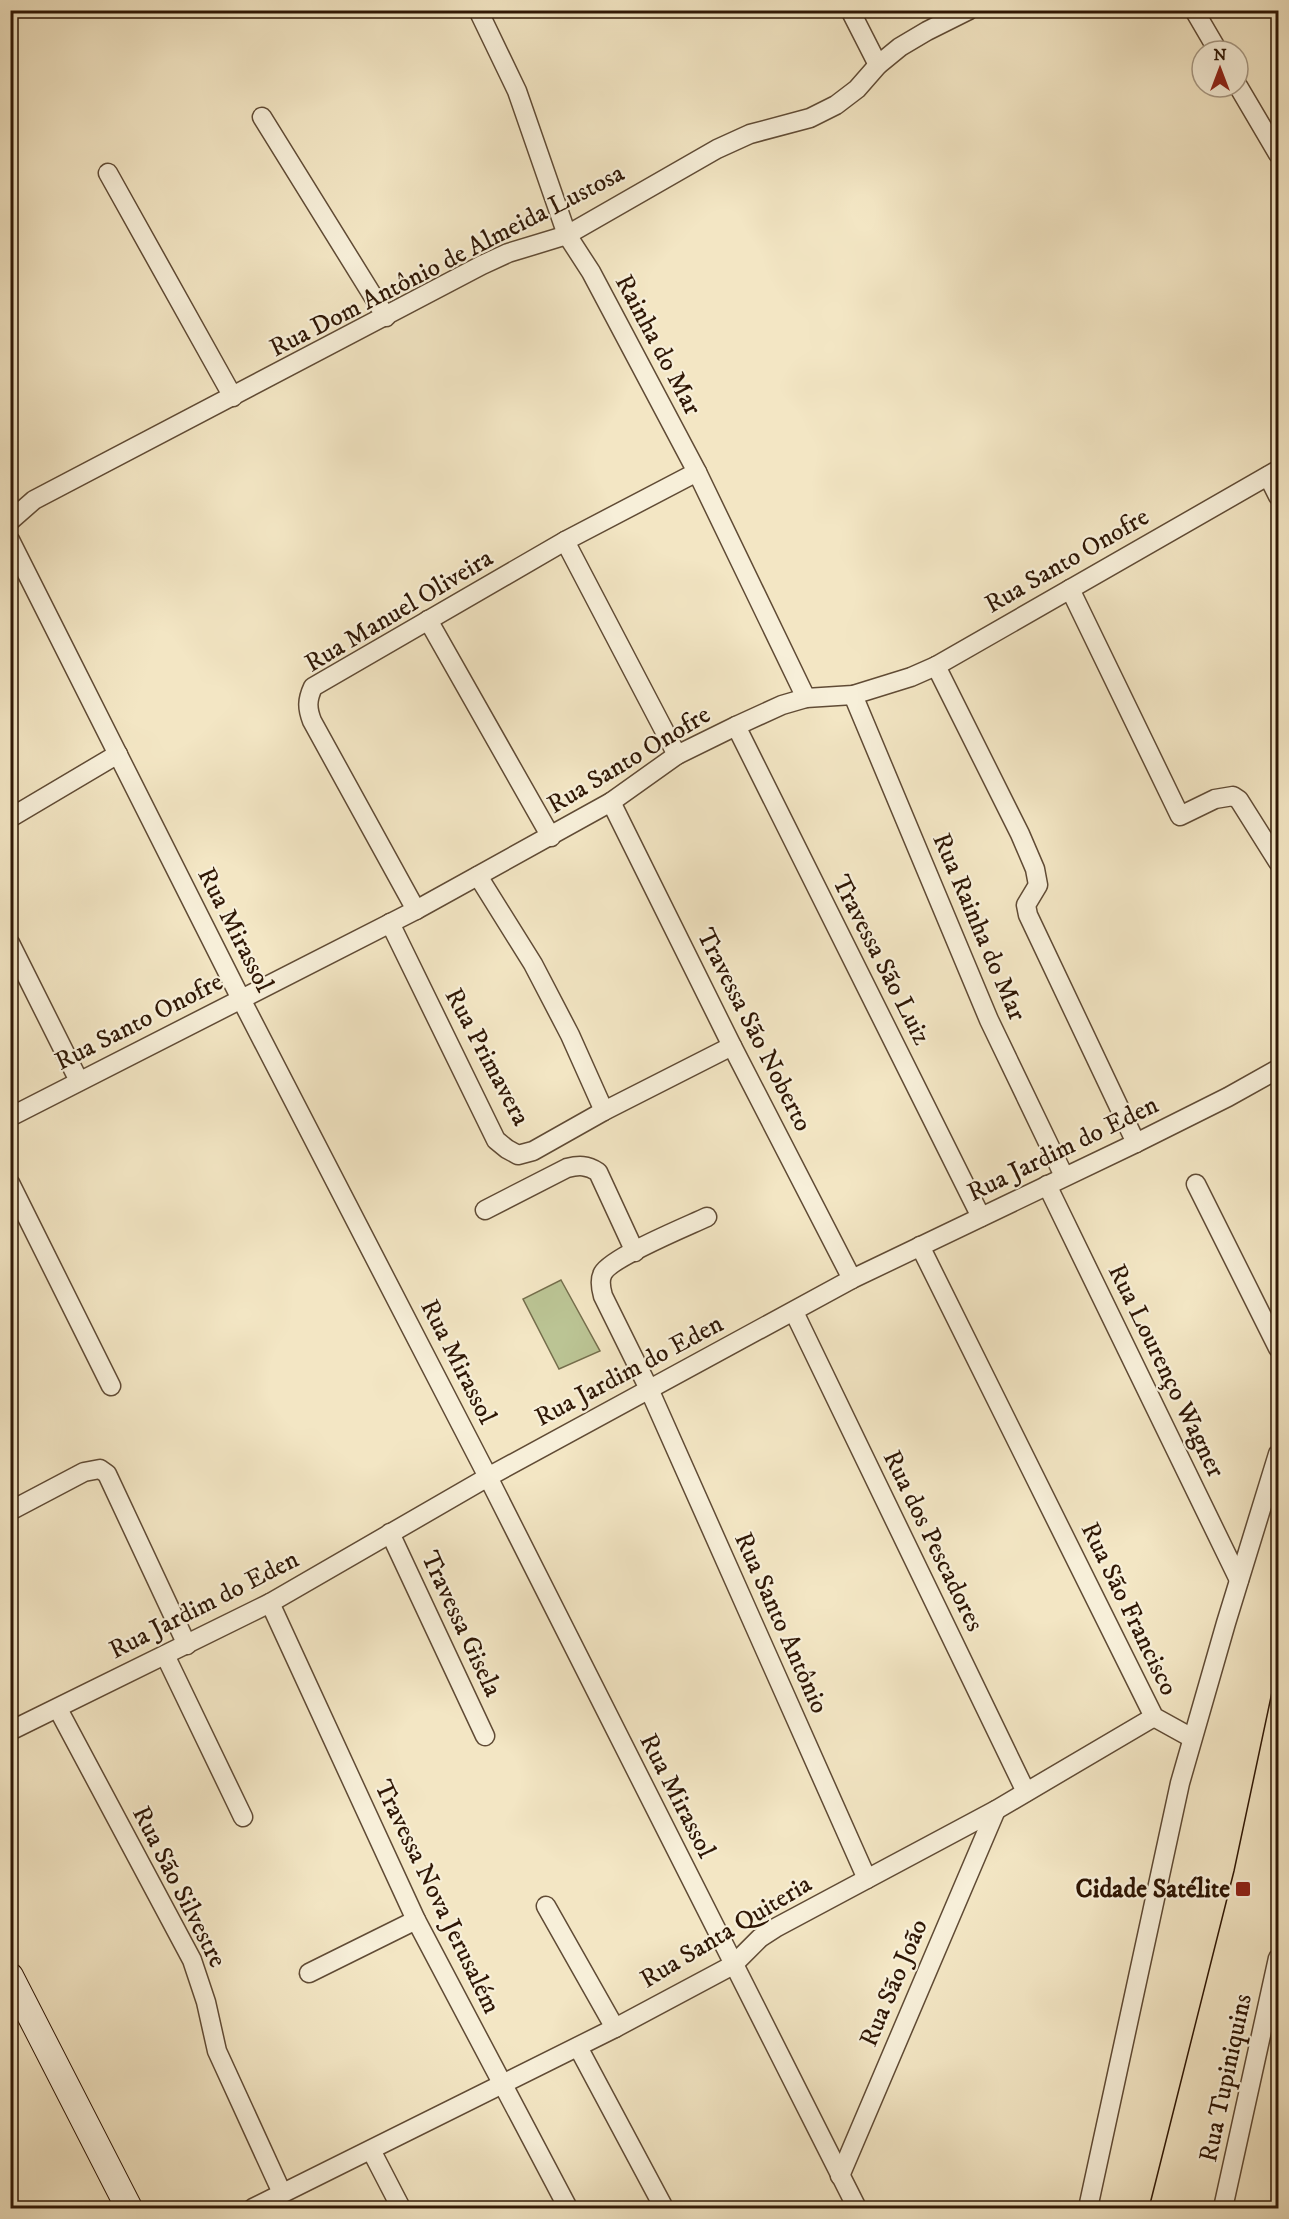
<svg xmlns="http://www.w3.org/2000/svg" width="1289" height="2219" font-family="'IM FELL DW Pica',serif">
  <rect width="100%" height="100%" fill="#f3e6c4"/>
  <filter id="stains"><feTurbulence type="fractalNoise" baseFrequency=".00333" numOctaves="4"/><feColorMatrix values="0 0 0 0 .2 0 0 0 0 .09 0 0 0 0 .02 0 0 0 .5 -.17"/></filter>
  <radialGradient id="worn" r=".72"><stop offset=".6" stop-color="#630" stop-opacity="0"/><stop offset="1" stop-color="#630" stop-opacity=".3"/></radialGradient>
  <polygon fill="#bbc494" stroke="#756e4c" stroke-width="1.5" points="561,1280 600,1351 559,1369 523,1299"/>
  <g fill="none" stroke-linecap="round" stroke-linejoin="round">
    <g stroke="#604b35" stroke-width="21">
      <g id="street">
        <polyline points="478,10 517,91 567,235 591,272 697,472 806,698"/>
        <polyline points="850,10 878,65"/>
        <polyline points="1194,10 1218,51"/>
        <polyline points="1238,86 1278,154"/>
        <polyline points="262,117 386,317"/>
        <polyline points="108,173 233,397"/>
        <polyline points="1268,476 1278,496"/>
        <polyline points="10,521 34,500 482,265 508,253 567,235 717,149 750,134 810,118 836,105 857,89 878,65 900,47 927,31 969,10"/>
        <polyline points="10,540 241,999 488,1477 857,2208"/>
        <polyline points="565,541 677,755"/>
        <polyline points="1070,589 1180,816 1215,799 1233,796 1239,800 1278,862"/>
        <polyline points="428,620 551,837"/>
        <polyline points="936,666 1020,834 1035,869 1038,885 1026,905 1028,915 1136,1143"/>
        <polyline points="853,695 989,1020 1064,1176"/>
        <polyline points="736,726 981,1217"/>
        <polyline points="611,802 732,1046 852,1279"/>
        <polyline points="10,818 118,754"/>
        <polyline points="478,876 533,964 570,1035 604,1111"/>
        <path d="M416,910L312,721C307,708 307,700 313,687L565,541L697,472"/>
        <polyline points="390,923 496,1140 507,1149 518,1155 533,1151 604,1111 732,1046"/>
        <polyline points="10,943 79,1081"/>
        <polyline points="10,1117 416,910 611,802 677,755 736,726 782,705 806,698 853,695 911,677 936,666 1278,470"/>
        <polyline points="10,1183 111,1386"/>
        <polyline points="1196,1184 1278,1348"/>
        <polyline points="1047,1185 1239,1580"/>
        <path d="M485,1210L567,1168C579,1165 587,1165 598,1172L635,1252"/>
        <path d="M707,1217C688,1226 612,1257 603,1273C599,1280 601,1289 603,1296L649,1389L867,1879"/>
        <polyline points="920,1246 1154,1717 1192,1738"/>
        <polyline points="794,1312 1026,1792"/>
        <polyline points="10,1511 84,1472 100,1469 107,1474 187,1645"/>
        <polyline points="390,1533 485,1736"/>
        <polyline points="270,1603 416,1920 568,2208"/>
        <polyline points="165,1655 243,1817"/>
        <polyline points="58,1709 192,1960 206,2002 217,2051 282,2193"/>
        <polyline points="10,1731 270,1603 488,1477 852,1279 1136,1143 1228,1097 1278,1069"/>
        <polyline points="546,1906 615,2028"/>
        <polyline points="309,1973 416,1920"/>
        <polyline points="578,2047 664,2208"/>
        <polyline points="371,2150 401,2208"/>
        <polyline points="840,2176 996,1810"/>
        <polyline points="253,2208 615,2028 733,1965 760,1938 777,1927 996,1810 1154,1717"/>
        <polyline points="1088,2208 1180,1783 1226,1623 1278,1454"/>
        <polyline points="1223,2208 1278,1958"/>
      </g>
    </g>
    <g stroke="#2f1705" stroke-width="28">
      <polyline id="secondary" points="10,1976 129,2208"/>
    </g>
    <use href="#street" stroke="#f7efd9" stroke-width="18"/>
    <use href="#secondary" stroke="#f7efd9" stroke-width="26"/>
    <polyline stroke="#2f1705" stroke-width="1.5" points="1149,2208 1234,1871 1278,1664"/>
  </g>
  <rect fill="#8f2418" stroke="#f7efd9" stroke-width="2" x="1235" y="1881" width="16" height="16" rx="3"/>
  <g text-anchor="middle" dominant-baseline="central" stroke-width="4.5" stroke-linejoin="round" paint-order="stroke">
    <g font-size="26" fill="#2f1705" stroke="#f7efd9">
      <text transform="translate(447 261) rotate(-27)">Rua Dom Antônio de Almeida Lustosa</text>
      <text transform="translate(658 345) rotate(62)">Rainha do Mar</text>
      <text transform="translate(1067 561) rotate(-30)">Rua Santo Onofre</text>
      <text transform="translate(399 611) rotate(-31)">Rua Manuel Oliveira</text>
      <text transform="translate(629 760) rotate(-31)">Rua Santo Onofre</text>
      <text transform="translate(979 927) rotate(67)">Rua Rainha do Mar</text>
      <text transform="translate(235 930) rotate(63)">Rua Mirassol</text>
      <text transform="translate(881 960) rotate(63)">Travessa São Luiz</text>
      <text transform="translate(139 1022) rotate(-27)">Rua Santo Onofre</text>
      <text transform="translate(754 1030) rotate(63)">Travessa São Noberto</text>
      <text transform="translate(487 1057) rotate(62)">Rua Primavera</text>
      <text transform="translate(1063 1149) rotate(-26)">Rua Jardim do Eden</text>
      <text transform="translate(458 1362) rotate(63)">Rua Mirassol</text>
      <text transform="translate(629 1371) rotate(-28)">Rua Jardim do Eden</text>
      <text transform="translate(1166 1371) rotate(64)">Rua Lourenço Wagner</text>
      <text transform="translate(933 1541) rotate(64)">Rua dos Pescadores</text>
      <text transform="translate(204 1605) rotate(-27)">Rua Jardim do Eden</text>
      <text transform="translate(1129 1609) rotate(64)">Rua São Francisco</text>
      <text transform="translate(781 1623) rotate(66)">Rua Santo Antônio</text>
      <text transform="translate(461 1624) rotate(65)">Travessa Gisela</text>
      <text transform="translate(677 1796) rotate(63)">Rua Mirassol</text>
      <text transform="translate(179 1887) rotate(63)">Rua São Silvestre</text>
      <text transform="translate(437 1897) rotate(64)">Travessa Nova Jerusalém</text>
      <text transform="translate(726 1932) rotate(-31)">Rua Santa Quiteria</text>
      <text transform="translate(894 1983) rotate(-67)">Rua São João</text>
      <text transform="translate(1226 2078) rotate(-78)">Rua Tupiniquins</text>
    </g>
    <g font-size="26" font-weight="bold" fill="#2f1705" stroke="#f7efd9" text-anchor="end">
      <text x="1230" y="1889">Cidade Satélite</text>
    </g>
  </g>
  <rect width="1289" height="2219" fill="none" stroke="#f3e6c4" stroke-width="36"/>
  <rect x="12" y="12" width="1265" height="2195" fill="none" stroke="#2f1705" stroke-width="3"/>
  <rect x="18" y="18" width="1253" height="2183" fill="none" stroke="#2f1705" stroke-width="1.5"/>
  <g transform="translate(1220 69)"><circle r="28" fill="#f7efd9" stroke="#a79984" stroke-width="1.5"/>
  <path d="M0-4.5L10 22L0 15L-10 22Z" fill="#8f2418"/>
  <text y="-9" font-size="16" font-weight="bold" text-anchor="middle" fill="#2f1705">N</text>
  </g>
  <rect width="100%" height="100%" filter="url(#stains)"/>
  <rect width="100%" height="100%" fill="url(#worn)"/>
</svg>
